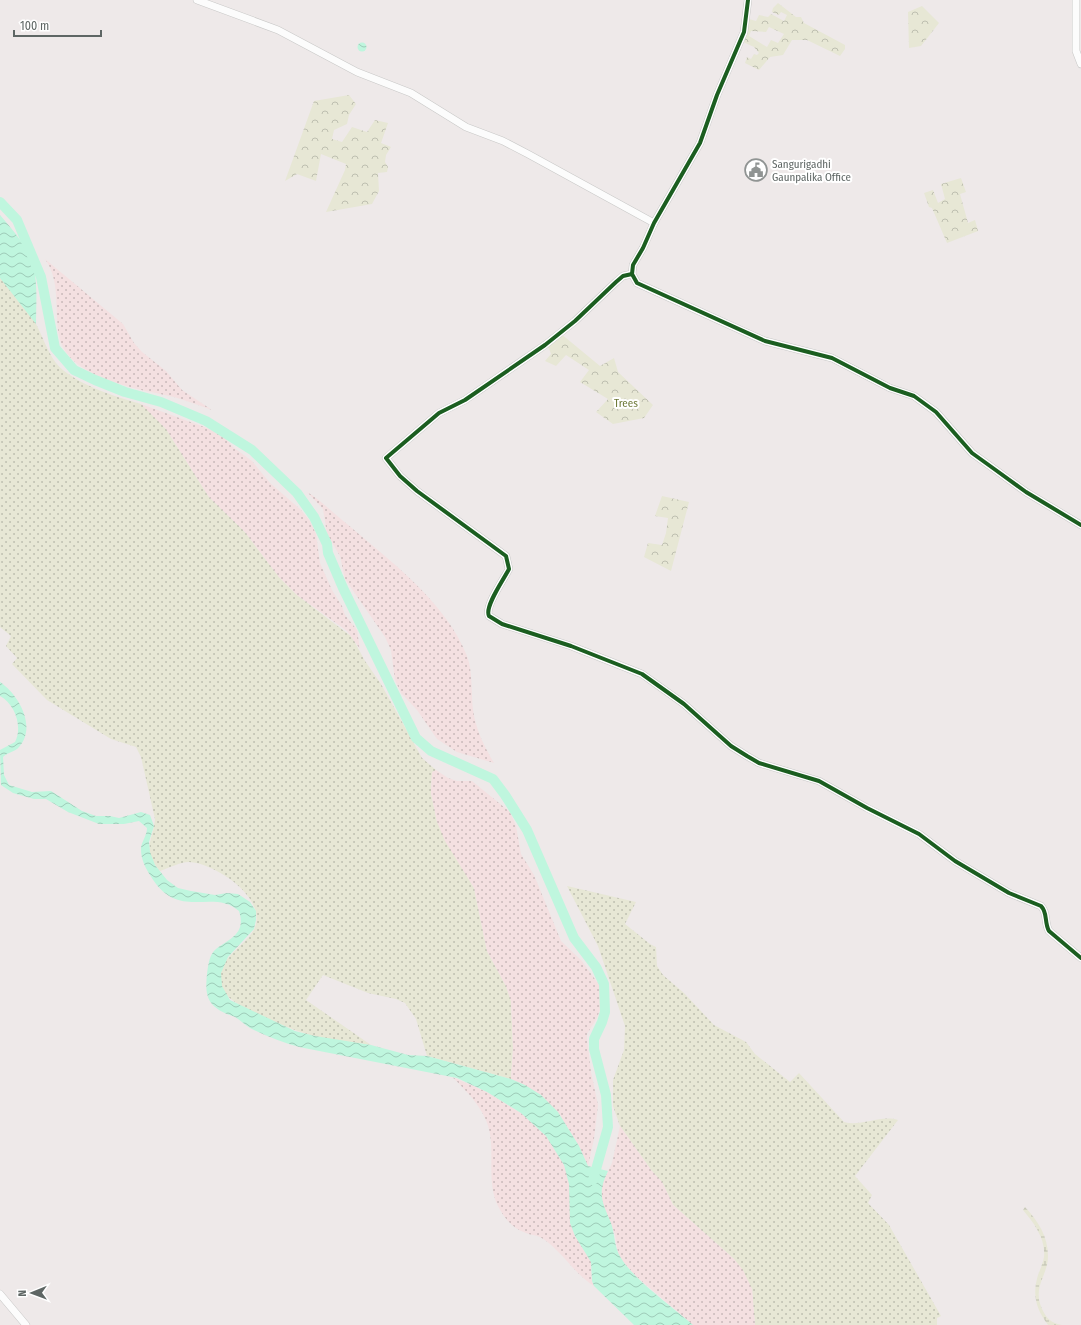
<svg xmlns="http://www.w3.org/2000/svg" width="1081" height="1325" font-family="'Fira Sans Condensed',sans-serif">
  <defs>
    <pattern id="grass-dots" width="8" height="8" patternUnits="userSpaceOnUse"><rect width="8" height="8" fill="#e7e7d5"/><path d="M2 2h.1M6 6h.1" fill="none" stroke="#bebfb0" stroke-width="1.8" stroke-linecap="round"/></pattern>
    <pattern id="forest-crowns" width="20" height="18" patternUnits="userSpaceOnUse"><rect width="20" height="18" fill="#e7e7d5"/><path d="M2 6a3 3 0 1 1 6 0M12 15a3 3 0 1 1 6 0" fill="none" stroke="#bebfb0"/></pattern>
    <pattern id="wetland-marsh" width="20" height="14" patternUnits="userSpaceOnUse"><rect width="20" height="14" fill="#e7e7d5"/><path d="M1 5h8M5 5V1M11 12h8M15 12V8" fill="none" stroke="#bebfb0"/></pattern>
    <pattern id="sand-dots" width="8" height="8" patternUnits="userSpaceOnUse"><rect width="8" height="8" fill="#f4e0e1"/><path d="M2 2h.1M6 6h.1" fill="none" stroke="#c9b9ba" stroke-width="1.8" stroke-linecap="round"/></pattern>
    <pattern id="water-waves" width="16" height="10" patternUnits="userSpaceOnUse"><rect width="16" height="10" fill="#bff6de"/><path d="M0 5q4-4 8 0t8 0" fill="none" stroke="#9ecbb8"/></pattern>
  </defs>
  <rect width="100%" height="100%" fill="#eee9e9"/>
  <g fill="url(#grass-dots)">
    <path d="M0,278C10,287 30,313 36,324C43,337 47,351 56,363C72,383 116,397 141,404L145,407L166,429L209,497L245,532L279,577L297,595L352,637L365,661L381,684L422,758L436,770L432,773L431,793L437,822L474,888L487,951L506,986L511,1001L513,1048L511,1079L427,1056L416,1019L405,1003L396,999L368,993L323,975L306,1000L371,1045C352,1042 332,1040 314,1036C297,1032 233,1007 225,993C205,960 251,947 256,924C263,895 214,863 189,862C180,862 169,868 160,871C141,848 153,842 155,819L141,757L136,747L111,739L47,700L12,664L17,658L6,646L11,636L0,627Z"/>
    <path d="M567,886L636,902L625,924L650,944L656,947L657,966L663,975L684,993L714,1025L746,1042L755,1054L790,1082L799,1073L844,1122C861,1127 881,1114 898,1120L855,1176L872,1195L868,1203L889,1225L941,1316L937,1318V1325H755L752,1289L734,1259L673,1205L662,1182L651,1170L620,1126L613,1106V1080L624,1050L625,1026L598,946Z"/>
  </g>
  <g fill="url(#forest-crowns)" fill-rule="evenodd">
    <path d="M778,3L796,17H801L804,23L845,45V49L840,56L807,40H792L783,55L770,57L759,70L745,63L747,57L751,59L754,54L757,55L759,53L754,47L743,42L749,19L756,21L759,15L768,17L771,14L784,21L787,15L781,12L779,15L772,12L773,8ZM769,27L784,34L778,43L771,40L767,47L749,36L751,31L766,32Z"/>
    <polygon points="922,6 939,23 921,46 909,48 908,12"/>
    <polygon points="349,95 356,104 349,115 347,124 334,130 332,139 342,142 352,127 367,132 375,120 388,123 381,143 391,147 386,155 385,162 388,167 387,172 378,173 379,191 372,204 326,212 345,170 346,164 321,154 316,181 297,174 285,181 314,101"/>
    <polygon points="961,178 966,192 960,194 968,223 975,220 978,231 947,243 932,208 929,207 924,193 933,190 938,203 945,199 941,184"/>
    <polygon points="560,333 600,366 614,358 618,372 653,405 644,418 613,424 596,412 608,399 580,382 589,370 566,355 556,366 545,361 551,354 548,346"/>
    <polygon points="662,496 689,502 671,571 644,557 648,543 662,545 666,533 668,518 655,516"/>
  </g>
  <path fill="url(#wetland-marsh)" d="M1025,1207C1038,1221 1048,1236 1048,1256C1048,1276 1032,1286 1042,1309C1047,1319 1051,1323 1062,1325H1048C1036,1309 1032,1295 1038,1275C1040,1270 1043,1263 1044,1257C1046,1239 1034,1223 1023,1210Z"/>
  <g fill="url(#sand-dots)">
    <path d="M45,259L123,324L134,343L142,352L166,371L182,390L212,410C199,405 187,401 174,397C139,389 68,379 59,336C54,309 61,282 45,259Z"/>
    <polygon points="141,404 207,428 223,436 233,447 252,461 270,483 300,509 310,521 316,534 320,563 332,590 342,606 345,615 357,630 360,649 347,631 297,595 279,577 245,532 209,497 166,429"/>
    <path d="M307,492C322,501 333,513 347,524C389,560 446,602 467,656C473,672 471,693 473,710C476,730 484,746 494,763L457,752L437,739L417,710L401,693L395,680L391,650L385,637L345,579L340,556L327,534L323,509Z"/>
    <polygon points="436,770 448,778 457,781 472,781 510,812 516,826 521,854 534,875 561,941 582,961 599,985 602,1004 597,1018 587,1034 587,1039 591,1072 598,1105 594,1139 588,1166 579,1146 566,1125 541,1095 511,1079 513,1048 511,1001 506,986 487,951 474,888 445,841 437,822 431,793 432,772"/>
    <path d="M452,1077L487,1092L521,1113L546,1136L552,1144L560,1156L568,1175L591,1262L592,1281L594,1286C573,1273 562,1250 540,1237C536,1235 530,1235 526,1233C512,1228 505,1219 498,1206C487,1184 494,1158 490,1134C487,1112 468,1092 452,1077Z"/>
    <polygon points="620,1126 651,1170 662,1182 673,1205 734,1259 743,1270 752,1289 755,1325 693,1325 637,1277 623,1262 618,1253 615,1234 602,1203 601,1193 602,1184 612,1163"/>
  </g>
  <g fill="url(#water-waves)">
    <circle cx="362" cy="47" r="4.5"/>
    <path d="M0,215C11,228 29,248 33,264C38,283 36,305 36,324L0,278Z"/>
    <path d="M0,682C19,695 37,727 19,747C15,752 8,752 3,757L4,775L9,785L32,792L51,791L82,811L96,816H110L119,818L141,812L150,815L154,826L149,842L150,852L155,865L167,880L178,888L191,891L215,895L227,893L238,894L250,902L256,911V920L254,929L228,957L221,973L222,986L230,1000L295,1031L315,1036L371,1045L408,1055L427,1056L511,1079L525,1085L541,1095L558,1112L579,1146L588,1166L608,1171C597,1194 602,1201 611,1223C615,1234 614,1248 621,1258C633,1279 674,1308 693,1325H634L594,1286L592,1281L591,1262L575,1236L570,1223L569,1184L564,1165L546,1136L521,1113L487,1092L457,1078L299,1047C282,1042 266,1036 250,1028C245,1025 240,1020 235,1017C227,1014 218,1011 212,1004C205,996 206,984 207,974C208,967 209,956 214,951C227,939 247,936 239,911C212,887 178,923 150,875C145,867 141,859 141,849C141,842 147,836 147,828L139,821L124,824H99L68,812L46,799H34L13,793L1,785L0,750L15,742C23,727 15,704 0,696Z"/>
  </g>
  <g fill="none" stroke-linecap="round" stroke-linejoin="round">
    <polyline stroke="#bff6de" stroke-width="10" points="0,202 17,220 41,277 55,348 74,370 95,380 125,392 161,402 206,421 252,450 297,493 314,517 327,544 328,553 343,588 416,738 431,751 493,779 505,795 527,830 574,938 596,967 604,984 605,1012 602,1022 594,1039 594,1049 606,1095 608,1127 593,1180"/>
    <g stroke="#c8c8c7" stroke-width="8">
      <g id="minor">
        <polyline points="197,0 278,30 357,72 411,93 466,127 503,141 528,154 654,223"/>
        <polyline points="748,0 744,32 717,95 700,143 654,223 643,248 633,265 632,274 637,283 765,341 832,358 890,388 914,396 936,412 972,453 997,471 1026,492 1081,525"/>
        <polyline points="1076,0 1076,51 1081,64"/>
        <path d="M632,274L623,276L616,282L575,321L545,345L465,400L439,413L386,458L400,476L417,491L506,556L509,569C504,579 484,607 489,616L502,624L571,646L642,674L684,704L731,746L747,756L759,763L819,781L867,808L919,834L955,861L1009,893L1041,906C1048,913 1044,922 1049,931L1081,958"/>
        <polyline points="0,1294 26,1325"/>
      </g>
    </g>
    <use href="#minor" stroke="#fcfcfc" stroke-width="7"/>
    <g stroke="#fff" stroke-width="6">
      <g id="cycleway">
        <polyline points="748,0 744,32 717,95 700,143 654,223 643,248 633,265 632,274 637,283 765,341 832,358 890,388 914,396 936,412 972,453 997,471 1026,492 1081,525"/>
        <path d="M632,274L623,276L616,282L575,321L545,345L465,400L439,413L386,458L400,476L417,491L506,556L509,569C504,579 484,607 489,616L502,624L571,646L642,674L684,704L731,746L747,756L759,763L819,781L867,808L919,834L955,861L1009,893L1041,906C1048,913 1044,922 1049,931L1081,958"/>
      </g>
    </g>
    <use href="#cycleway" stroke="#1b5e20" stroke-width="4"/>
  </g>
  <defs>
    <g id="civic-ring" transform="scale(1.15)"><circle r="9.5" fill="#fff" stroke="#909493" stroke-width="1.5"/><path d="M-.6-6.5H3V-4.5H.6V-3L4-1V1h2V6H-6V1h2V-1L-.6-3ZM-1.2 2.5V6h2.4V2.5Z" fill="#909493"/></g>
  </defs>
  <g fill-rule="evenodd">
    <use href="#civic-ring" x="756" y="170"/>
  </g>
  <g text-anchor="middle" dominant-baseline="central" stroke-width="4" stroke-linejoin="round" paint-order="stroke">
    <g font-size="11" fill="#5e6664" stroke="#fff" text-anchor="start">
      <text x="772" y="164">Sangurigadhi<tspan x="772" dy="13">Gaunpalika Office</tspan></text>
    </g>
    <g font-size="11" fill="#6b7735" stroke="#fff">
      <text x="626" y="403">Trees</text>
    </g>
  </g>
  <g transform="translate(32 1293) rotate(269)" stroke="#ffffff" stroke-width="3" paint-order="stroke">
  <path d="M0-3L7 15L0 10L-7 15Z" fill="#5e6664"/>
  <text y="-6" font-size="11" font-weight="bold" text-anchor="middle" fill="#5e6664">N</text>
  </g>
  <path d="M14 30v6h87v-6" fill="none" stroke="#5e6664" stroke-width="2"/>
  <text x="20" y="30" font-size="12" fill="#5e6664" stroke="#ffffff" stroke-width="3" paint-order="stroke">100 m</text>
</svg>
